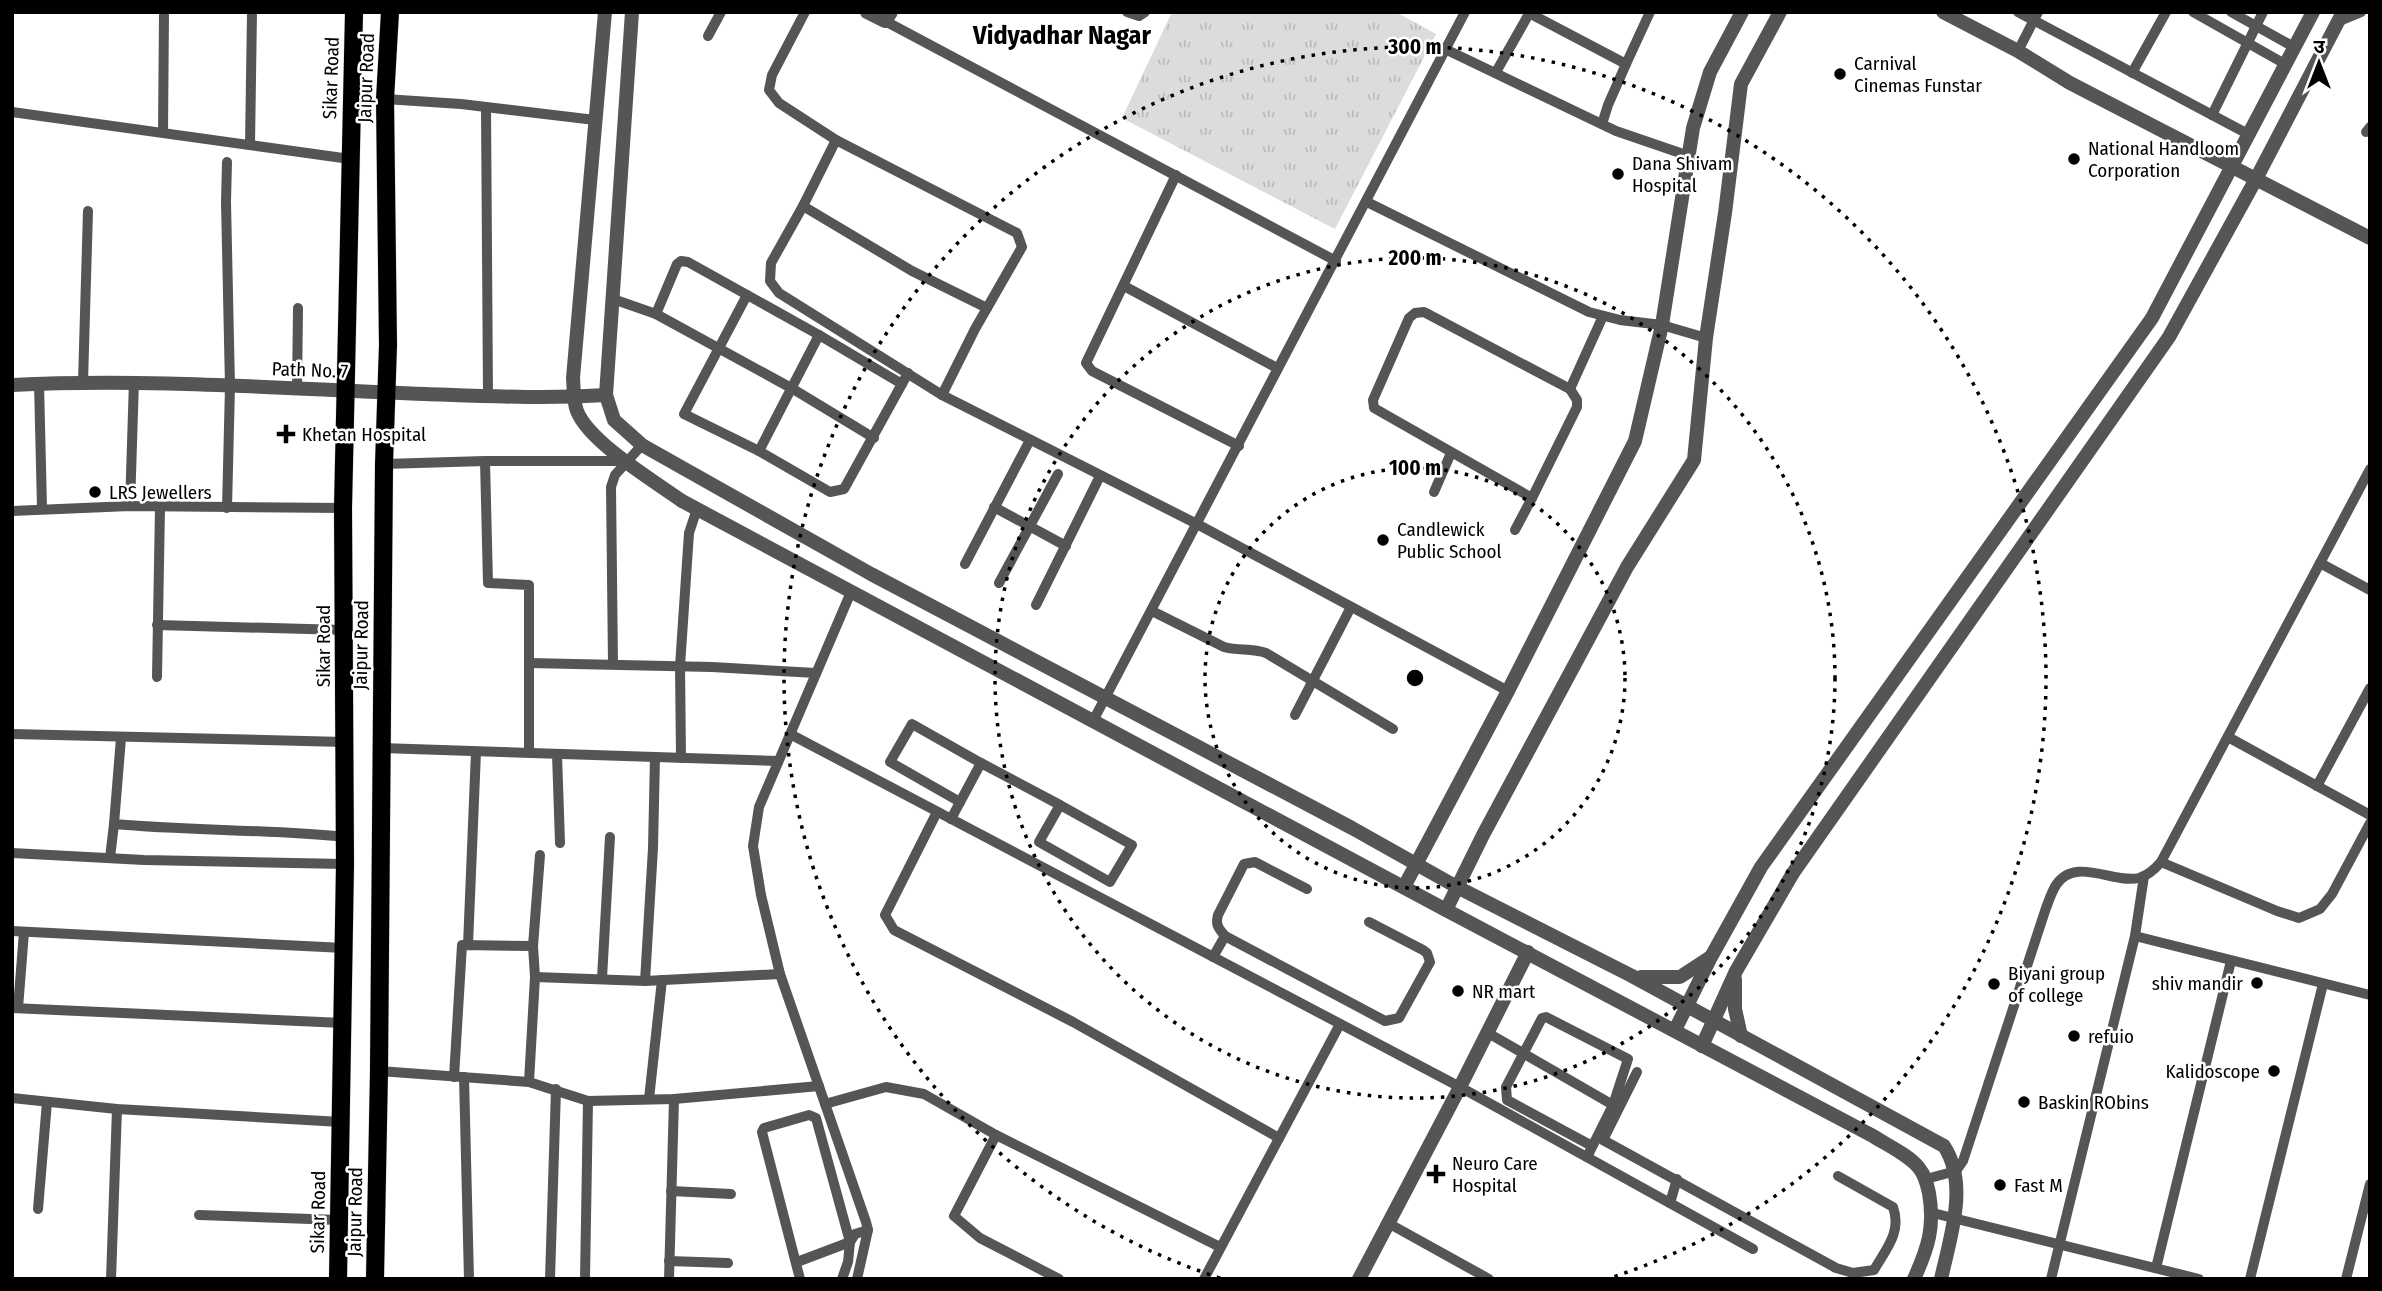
<svg xmlns="http://www.w3.org/2000/svg" width="2382" height="1291" font-family="'Fira Sans Condensed','Noto Sans Devanagari',sans-serif">
  <defs>
    <pattern id="park-tufts" width="24" height="20" patternUnits="userSpaceOnUse" patternTransform="scale(1.75)"><rect width="24" height="20" fill="#dcdcdc"/><path d="M3 7l-1-3M5 7V3M7 7l1-3M15 17l-1-3M17 17v-4M19 17l1-3" fill="none" stroke="#bbb"/></pattern>
  </defs>
  <rect width="100%" height="100%" fill="#fff"/>
  <polygon fill="url(#park-tufts)" points="1172,12 1396,12 1436,34 1335,229 1122,118"/>
  <g fill="none" stroke-linecap="round" stroke-linejoin="round">
    <g stroke="#dbdbdb" stroke-width="19">
      <g id="primary">
        <polyline points="338,1279 345,864 343,508 354,12"/>
        <polyline points="375,1279 379,1071 384,464 388,345 385,99 390,12"/>
      </g>
    </g>
    <g stroke="#555" stroke-width="10">
      <polyline points="805,12 772,75 769,90 779,103 836,140 1017,233 1022,247 975,329 942,395"/>
      <polyline points="1127,12 1139,16 1145,12"/>
      <polyline points="2018,12 2248,134"/>
      <polyline points="2193,12 2285,64"/>
      <polyline points="2231,12 2294,47"/>
      <polyline points="1529,13 1626,64 1650,12"/>
      <polyline points="885,21 1336,261"/>
      <polyline points="2339,21 2361,12"/>
      <polyline points="708,36 721,12"/>
      <polyline points="1445,49 1616,131 1689,156"/>
      <polyline points="2018,51 2038,12"/>
      <polyline points="1496,72 1530,12"/>
      <polyline points="2132,73 2166,12"/>
      <polyline points="385,99 461,104 595,120"/>
      <polyline points="486,107 488,396"/>
      <polyline points="12,112 350,159"/>
      <polyline points="2212,115 2263,12"/>
      <polyline points="1602,124 1608,105 1626,64"/>
      <polyline points="2366,132 2370,127"/>
      <polyline points="163,133 164,12"/>
      <polyline points="836,140 803,206 771,263 770,281 779,293 942,395 1197,524 1508,691"/>
      <polyline points="250,145 252,12"/>
      <polyline points="227,162 226,202 230,386 227,508"/>
      <polyline points="1176,175 1086,363 1092,371 1239,446"/>
      <polyline points="1367,202 1589,312 1620,320 1662,325 1706,338"/>
      <polyline points="803,206 912,271 987,308"/>
      <polyline points="1124,286 1277,368"/>
      <polyline points="747,295 684,414 759,451 830,492 844,489 908,373"/>
      <polyline points="613,299 656,314 793,389 874,438"/>
      <polygon points="1424,312 1570,389 1577,400 1577,407 1532,498 1374,408 1373,400 1409,318 1415,313"/>
      <polyline points="656,314 677,264 681,261 688,262 819,335 902,384"/>
      <polyline points="83,382 88,211"/>
      <polyline points="39,383 42,508"/>
      <polyline points="1570,389 1603,316"/>
      <polyline points="297,390 298,308"/>
      <polyline points="759,451 819,335"/>
      <polyline points="485,461 488,583 529,585 529,753"/>
      <polyline points="384,464 485,461 627,461"/>
      <polyline points="1434,492 1451,453"/>
      <polyline points="130,506 134,381"/>
      <polyline points="994,507 1066,546"/>
      <polyline points="12,511 130,506 343,508"/>
      <polyline points="1515,530 1532,498"/>
      <polyline points="2320,563 2370,590"/>
      <polyline points="965,564 1030,440"/>
      <polyline points="999,583 1058,474"/>
      <polyline points="851,592 759,807 753,846 761,895 780,974 866,1222 868,1230 857,1279"/>
      <polyline points="1036,605 1100,476"/>
      <path d="M1152,611L1224,647C1238,651 1252,648 1266,653L1393,729"/>
      <polyline points="157,625 344,630"/>
      <polyline points="529,663 712,667 816,673"/>
      <polyline points="613,664 611,487 615,475 642,445"/>
      <polyline points="157,677 160,507"/>
      <polyline points="1295,715 1351,607"/>
      <polyline points="1093,721 1465,12"/>
      <polyline points="12,734 345,742"/>
      <polyline points="790,734 1460,1087 1753,1249"/>
      <polyline points="2228,737 2370,815"/>
      <path d="M121,738L114,824C191,831 268,829 344,837"/>
      <polyline points="381,748 778,761"/>
      <polyline points="557,754 560,843"/>
      <polyline points="681,758 680,666 689,533 697,509"/>
      <polyline points="2317,786 2370,688"/>
      <polyline points="960,802 890,762 912,724 981,763"/>
      <polyline points="937,812 885,915 894,930 1073,1022 1279,1138"/>
      <polyline points="951,819 981,763 1060,805 1039,842 1110,882 1132,845 1060,805"/>
      <polyline points="12,853 144,860 345,864"/>
      <polyline points="110,858 114,824"/>
      <polyline points="2161,862 2277,911 2299,918 2320,909 2332,894 2370,823"/>
      <polyline points="2144,876 2135,936 2370,995"/>
      <polyline points="12,931 344,948"/>
      <polyline points="1225,936 1385,1021 1399,1018 1430,962 1427,953 1423,950 1369,922"/>
      <polyline points="468,945 476,752"/>
      <polyline points="533,946 540,855"/>
      <path d="M1213,957L1225,936C1219,929 1215,925 1218,915L1244,864L1255,862L1307,889"/>
      <polyline points="535,977 645,981 780,974"/>
      <polyline points="602,978 610,837"/>
      <polyline points="645,981 653,848 655,757"/>
      <polyline points="12,1008 343,1023"/>
      <polyline points="18,1008 24,932"/>
      <polyline points="1488,1033 1613,1105"/>
      <polyline points="379,1071 529,1082 588,1101 674,1099 819,1086"/>
      <path d="M1637,1072L1603,1140L1836,1268L1853,1273L1874,1270C1886,1249 1902,1232 1893,1207L1838,1176"/>
      <polyline points="454,1077 462,945 533,946 535,977 529,1082"/>
      <polyline points="464,1077 469,1279"/>
      <polyline points="12,1098 117,1109 341,1122"/>
      <polyline points="649,1099 662,980"/>
      <polyline points="825,1104 886,1087 924,1094 996,1135"/>
      <polyline points="1587,1157 1613,1105 1628,1059 1546,1017 1542,1018 1506,1087 1507,1100 1592,1146"/>
      <path d="M1926,1179L1956,1171L1963,1161L2045,911C2048,903 2051,893 2056,885C2075,856 2114,884 2139,878C2149,875 2155,869 2161,862L2370,469"/>
      <polyline points="671,1191 731,1194"/>
      <polyline points="1670,1203 1677,1179"/>
      <polyline points="38,1209 47,1102"/>
      <polyline points="1933,1213 2199,1279"/>
      <polyline points="199,1215 339,1220"/>
      <polyline points="1388,1223 1489,1279"/>
      <polyline points="669,1261 728,1263"/>
      <polyline points="797,1262 850,1242 855,1234 868,1230"/>
      <polyline points="2156,1268 2231,961"/>
      <polyline points="111,1279 117,1109"/>
      <polyline points="550,1279 556,1089"/>
      <polyline points="585,1279 588,1101"/>
      <polyline points="669,1279 674,1099"/>
      <polyline points="800,1279 762,1132 764,1128 809,1115 816,1118 850,1242 848,1262 842,1279"/>
      <polyline points="1059,1279 980,1238 954,1216 996,1135 1220,1247"/>
      <polyline points="1204,1279 1340,1024"/>
      <polyline points="2051,1279 2135,936"/>
      <polyline points="2250,1279 2323,984"/>
      <polyline points="2346,1279 2370,1184"/>
    </g>
    <g stroke="#555" stroke-width="14">
      <path d="M605,12L573,378C574,389 573,401 577,411C589,442 654,481 682,501L1446,910L1873,1136C1887,1145 1909,1155 1919,1168C1925,1175 1927,1184 1929,1193C1935,1227 1928,1248 1914,1279"/>
      <path d="M632,12L606,395L614,420L642,445L871,574L1352,828L1457,887L1632,976L1944,1146C1969,1184 1950,1238 1941,1279"/>
      <polyline points="867,12 885,21 891,12"/>
      <polyline points="1943,12 2018,51 2070,83 2370,238"/>
      <path d="M12,385C150,378 288,389 425,394C485,396 546,399 606,395"/>
      <polyline points="1404,887 1508,691 1635,441 1662,325 1693,128 1710,72 1742,12"/>
      <polyline points="1446,910 1483,835 1627,567 1694,460 1706,338 1725,213 1741,84 1780,12"/>
      <polyline points="1641,977 1680,977 1709,958"/>
      <polyline points="1735,979 1735,1009 1741,1036"/>
      <polyline points="1675,1030 1711,957 1761,867 2152,318 2313,12"/>
      <polyline points="1702,1046 1736,971 1793,873 2169,337 2256,179 2343,12"/>
      <polyline points="1359,1279 1460,1087 1528,952"/>
    </g>
    <use href="#primary" stroke="#000" stroke-width="18"/>
  </g>
  <g fill="none" stroke="#000" stroke-width="3.5" stroke-dasharray="3.5 7">
    <circle cx="1415" cy="678" r="210"/>
    <circle cx="1415" cy="678" r="420"/>
    <path d="M1220 1278A631 631 0 1 1 1610 1278"/>
  </g>
  <g fill="#000" stroke="#fff" stroke-width="2.5">
    <circle cx="1840" cy="74" r="7"/>
    <circle cx="2074" cy="159" r="7"/>
    <circle cx="1618" cy="174" r="7"/>
    <path d="M282.5 423.5h7v7h7v7h-7v7h-7v-7h-7v-7h7z"/>
    <circle cx="95" cy="492" r="7"/>
    <circle cx="1383" cy="540" r="7"/>
    <circle cx="2257" cy="983" r="7"/>
    <circle cx="1994" cy="984" r="7"/>
    <circle cx="1458" cy="991" r="7"/>
    <circle cx="2074" cy="1036" r="7"/>
    <circle cx="2274" cy="1071" r="7"/>
    <circle cx="2024" cy="1102" r="7"/>
    <path d="M1432.5 1163.5h7v7h7v7h-7v7h-7v-7h-7v-7h7z"/>
    <circle cx="2000" cy="1185" r="7"/>
  </g>
  <g text-anchor="middle" dominant-baseline="central" stroke-width="5" stroke-linejoin="round" paint-order="stroke">
    <g font-size="19" fill="#000" stroke="#fff" text-anchor="start">
      <text x="1854" y="63">Carnival<tspan x="1854" dy="22">Cinemas Funstar</tspan></text>
      <text x="2088" y="148">National Handloom<tspan x="2088" dy="22">Corporation</tspan></text>
      <text x="1632" y="163">Dana Shivam<tspan x="1632" dy="22">Hospital</tspan></text>
      <text x="302" y="434">Khetan Hospital</text>
      <text x="109" y="492">LRS Jewellers</text>
      <text x="1397" y="529">Candlewick<tspan x="1397" dy="22">Public School</tspan></text>
      <text x="2008" y="973">Biyani group<tspan x="2008" dy="22">of college</tspan></text>
      <text x="2243" y="983" text-anchor="end">shiv mandir</text>
      <text x="1472" y="991">NR mart</text>
      <text x="2088" y="1036">refuio</text>
      <text x="2260" y="1071" text-anchor="end">Kalidoscope</text>
      <text x="2038" y="1102">Baskin RObins</text>
      <text x="1452" y="1163">Neuro Care<tspan x="1452" dy="22">Hospital</tspan></text>
      <text x="2014" y="1185">Fast M</text>
    </g>
    <g font-size="19" fill="#000" stroke="#fff">
      <text transform="translate(331 78) rotate(-88)">Sikar Road</text>
      <text transform="translate(366 78) rotate(-88)">Jaipur Road</text>
      <text transform="translate(310 370) rotate(2)">Path No. 7</text>
      <text transform="translate(361 645) rotate(-89)">Jaipur Road</text>
      <text transform="translate(323 646) rotate(-90)">Sikar Road</text>
      <text transform="translate(318 1212) rotate(-89)">Sikar Road</text>
      <text transform="translate(355 1212) rotate(-89)">Jaipur Road</text>
    </g>
    <g font-size="26" font-weight="bold" fill="#000" stroke="#fff">
      <text x="1062" y="35">Vidyadhar Nagar</text>
    </g>
  </g>
  <circle cx="1415" cy="678" r="10" fill="#000" stroke="#fff" stroke-width="3.5"/>
  <g font-size="21" text-anchor="middle" font-weight="bold" fill="#000" stroke="#fff" stroke-width="5" stroke-linejoin="round" paint-order="stroke">
    <text x="1415" y="54">300 m</text>
    <text x="1415" y="265">200 m</text>
    <text x="1415" y="475">100 m</text>
  </g>
  <rect width="2382" height="1291" fill="none" stroke="#000000" stroke-width="28"/>
  <g transform="translate(2319 63)" stroke="#ffffff" stroke-width="5" paint-order="stroke">
  <path d="M0-5L12 26L0 18L-12 26Z" fill="#000000"/>
  <text y="-10" font-size="19" font-weight="bold" text-anchor="middle" fill="#000000">उ</text>
  </g>
</svg>
